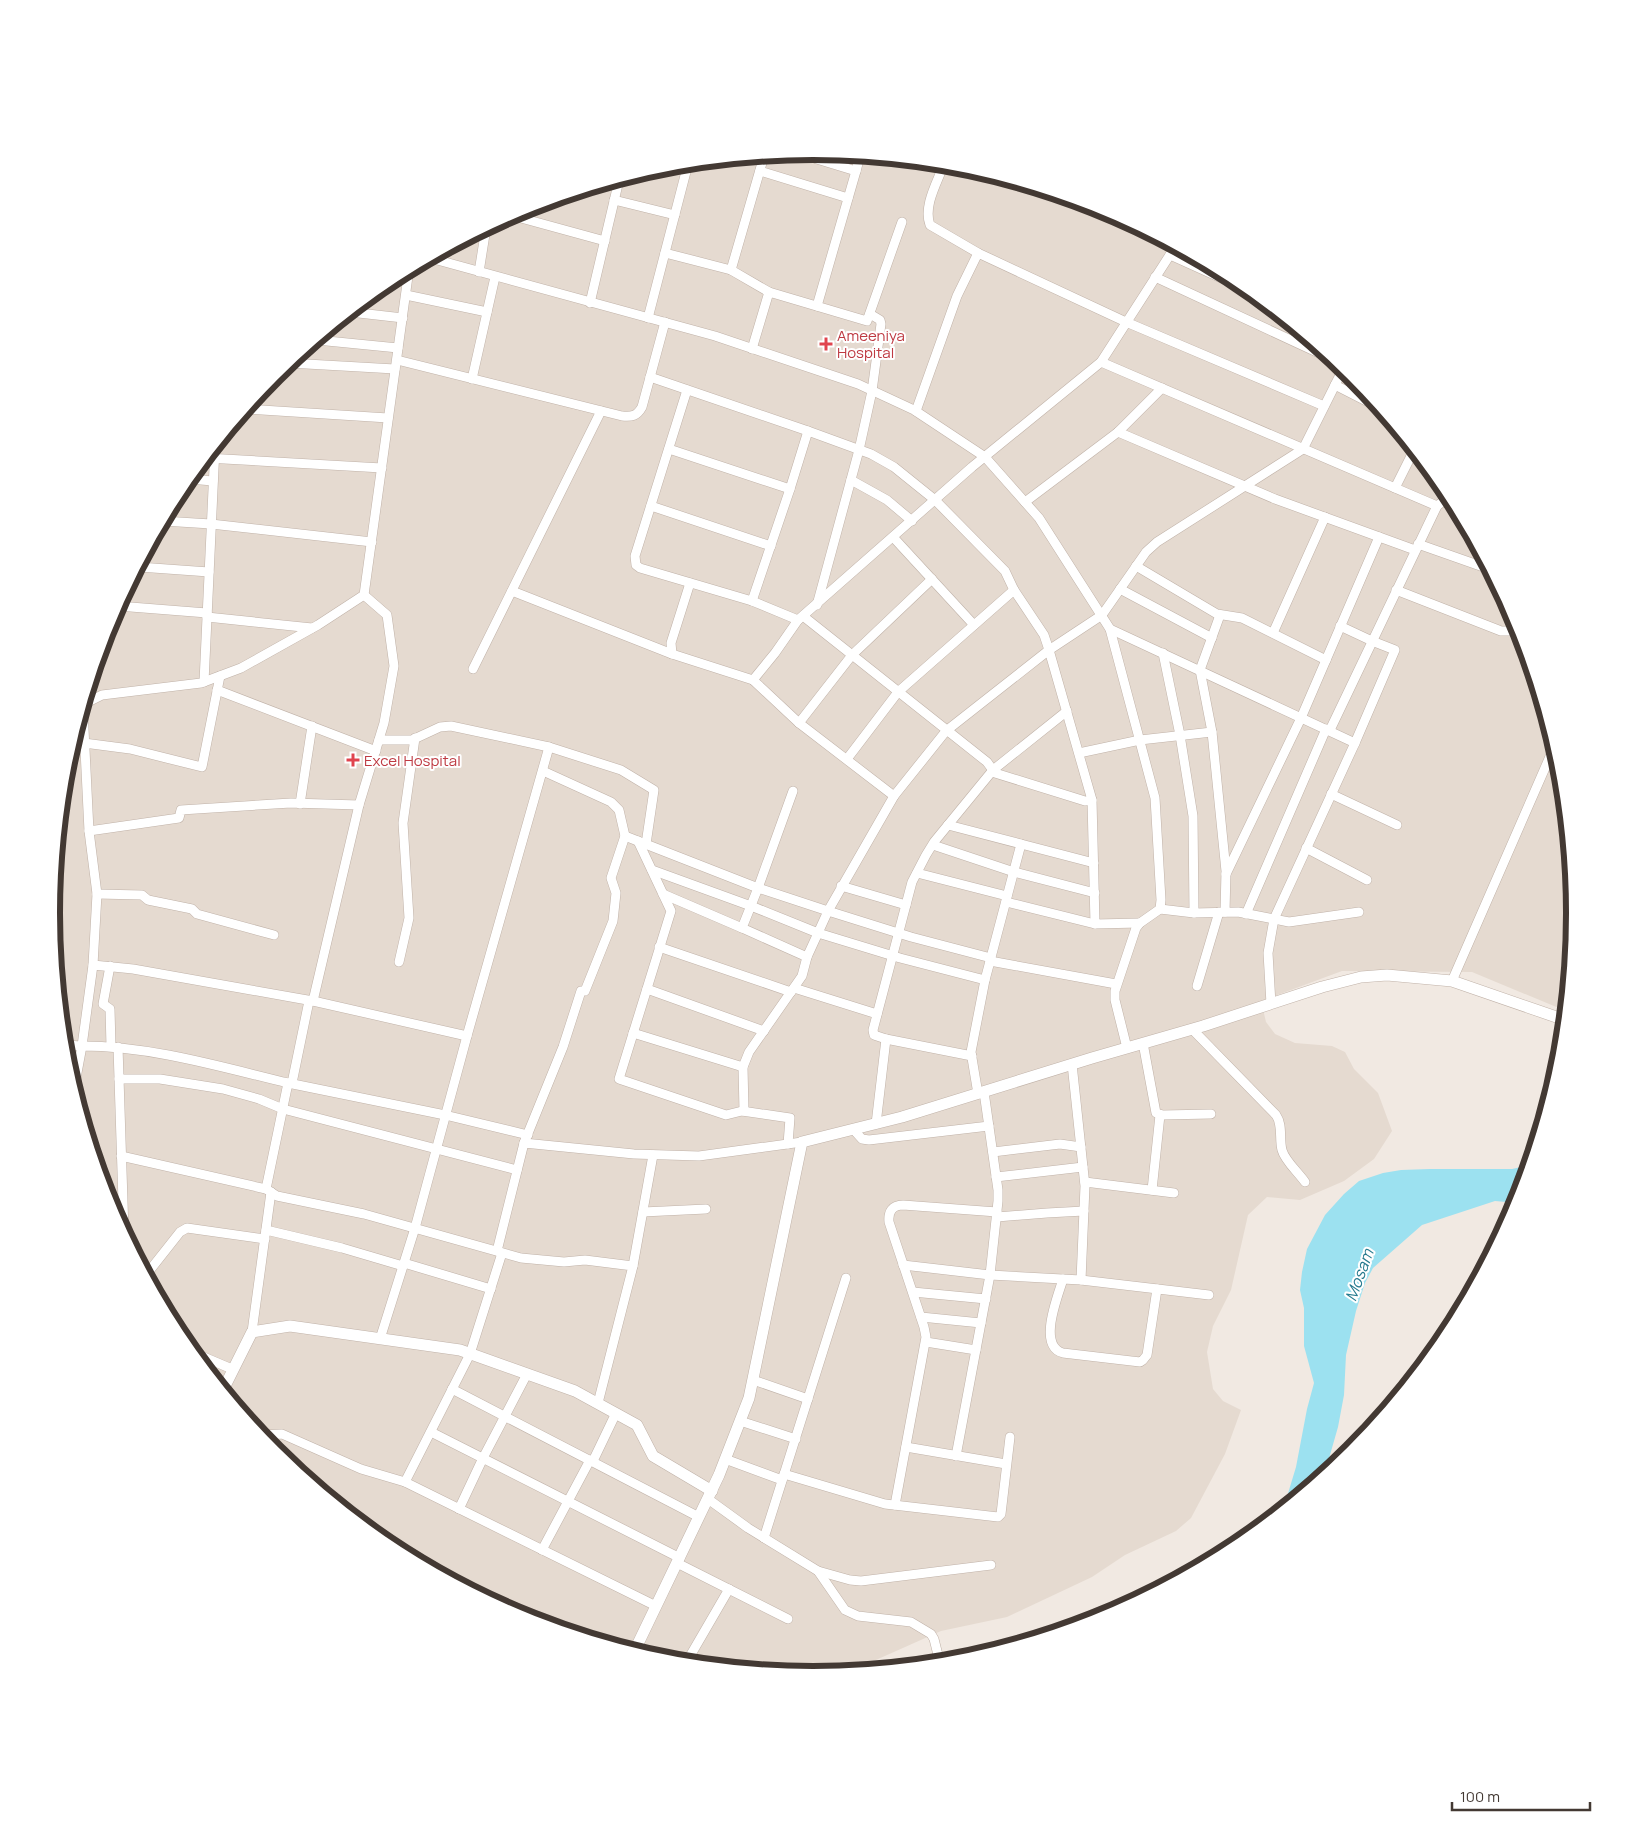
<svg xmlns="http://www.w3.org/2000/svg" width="1627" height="1827" font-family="Manrope,sans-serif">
  <rect width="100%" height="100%" fill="#f1e9e2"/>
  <polygon fill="#e5dad0" points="814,151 962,166 1105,209 1237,280 1353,375 1447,490 1518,622 1561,765 1576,914 1566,1011 1472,972 1342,971 1261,1001 1266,1022 1275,1034 1295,1043 1332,1046 1345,1052 1354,1069 1378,1093 1392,1131 1374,1159 1344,1181 1300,1200 1267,1197 1248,1215 1231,1290 1213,1326 1207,1352 1213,1389 1223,1401 1241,1410 1225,1454 1191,1518 1176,1531 1125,1555 1092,1577 1007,1617 941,1631 849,1672 813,1676 665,1661 522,1618 390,1547 274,1452 180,1337 109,1205 66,1062 51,913 66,765 109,622 180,490 275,374 390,280 522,209 665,166"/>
  <g fill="#9ce1f0">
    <polygon points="1530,1165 1518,1203 1495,1201 1422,1225 1373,1268 1365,1283 1356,1311 1346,1355 1344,1395 1338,1427 1324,1476 1283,1510 1296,1467 1307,1409 1314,1383 1304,1346 1304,1308 1300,1290 1302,1272 1307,1249 1325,1215 1344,1194 1359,1181 1383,1173 1401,1170 1430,1169 1512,1169"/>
    <polygon points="959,1653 983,1655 962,1661 920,1665 930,1659"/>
  </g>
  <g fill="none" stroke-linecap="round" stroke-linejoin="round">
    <g stroke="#c0b2a8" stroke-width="10">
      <g id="minor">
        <polyline points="797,153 856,171 817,306"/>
        <path d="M944,164C937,183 923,206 930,225L978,253"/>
        <polyline points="760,171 848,198"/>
        <polyline points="856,171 860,156"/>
        <polyline points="614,200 675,215"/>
        <polyline points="510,215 605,241"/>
        <polyline points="665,253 731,270 769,292"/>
        <polyline points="1170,255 1252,292"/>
        <polyline points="430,258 715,336 858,384 914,410 985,457 1039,518 1110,629 1155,798 1161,900 1160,909 1140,923 1136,928 1115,991 1115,1000 1127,1048"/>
        <polyline points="731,270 764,156"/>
        <polyline points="479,272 486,228"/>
        <polyline points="1155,277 1336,361"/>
        <polyline points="406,295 487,312"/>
        <polyline points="590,303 619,180"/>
        <polyline points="350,312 403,318"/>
        <polyline points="648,318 688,164"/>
        <polyline points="317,340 398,348"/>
        <polyline points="752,349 769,292 867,321 902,222"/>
        <path d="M397,360L622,416C632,417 637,416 642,407L665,322"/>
        <polyline points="1101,362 1437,506 1450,496"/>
        <polyline points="289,363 395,369"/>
        <polyline points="650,377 808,431 871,454 894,467 935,500 1005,571 1014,590"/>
        <polyline points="472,379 495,277"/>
        <polyline points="1335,385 1380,408"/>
        <polyline points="687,390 635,556 636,565 640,568 752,601 798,620"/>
        <polyline points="246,409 388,418"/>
        <polyline points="916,411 957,296 978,253 1126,322 1324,406"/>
        <polyline points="1118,432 1275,499 1415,550"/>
        <polyline points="669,449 790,489"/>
        <polyline points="206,458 382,468"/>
        <polyline points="189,479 213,481"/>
        <polyline points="851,480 887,500 912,521"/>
        <polyline points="1395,488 1414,450"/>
        <polyline points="1025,502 1118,432 1162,388"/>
        <polyline points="651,506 771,546"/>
        <polyline points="163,521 211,524 372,542"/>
        <polyline points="893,537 974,625"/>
        <polyline points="1418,544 1489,569"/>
        <polyline points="1136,566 1217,614 1242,618 1326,660"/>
        <polyline points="139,567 209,572"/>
        <polyline points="690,583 671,643 672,654 753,680"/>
        <polyline points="1120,589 1212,638"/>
        <polyline points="1396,590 1501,631 1511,631 1518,622"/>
        <polyline points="512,591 672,654"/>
        <polyline points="752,601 790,489 808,431"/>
        <polyline points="817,605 859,450 872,391 881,324 880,320 870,314"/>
        <polyline points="118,606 207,613"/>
        <polyline points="1220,615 1200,670 1212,732 1226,871 1225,912"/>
        <polyline points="803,616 987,762 995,773 1085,801 1092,800 1049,650 946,731 894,796 799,723 753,680 775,653 798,620 972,467 1101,362 1175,247"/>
        <polyline points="207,617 312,628"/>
        <polyline points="1110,629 1355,743"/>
        <polyline points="1273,633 1325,517"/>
        <polyline points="1163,653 1180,735 1193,816 1194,913"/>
        <polyline points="473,669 601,411"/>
        <polyline points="204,682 215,447"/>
        <polyline points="217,690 376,751"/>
        <polyline points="84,704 102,695 201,683 241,668 318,625 364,595 409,269"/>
        <polyline points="799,723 852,655 932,579"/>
        <polyline points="1330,730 1437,506"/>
        <polyline points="379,740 412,740 440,727 451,726 549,747"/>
        <polyline points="84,743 130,749 202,767 220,676"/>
        <polyline points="1079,753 1140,740 1212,732"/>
        <polyline points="847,759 898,692 1014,590 1044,635 1049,650 1102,615 1146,552 1157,542 1303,449 1344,367"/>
        <polyline points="543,771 611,802 619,810 625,836"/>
        <polyline points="1331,794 1397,825"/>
        <polyline points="894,796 828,911 758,888 742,928 807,957 818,933 900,958 985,980 1021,844 948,825"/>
        <polyline points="1092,800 1095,924 1140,923"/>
        <polyline points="300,804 312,726"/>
        <polyline points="89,831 179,818 181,810 291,803 359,805"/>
        <polyline points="638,841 671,911 619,1079 726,1115 742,1111 790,1118 788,1144"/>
        <polyline points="1021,844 1094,863"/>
        <polyline points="933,845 1014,872 1095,893"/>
        <polyline points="1306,848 1367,880"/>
        <polyline points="652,870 751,906 818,933 828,911 911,937 991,958"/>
        <polyline points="917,873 1007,896"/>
        <polyline points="1226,874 1301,718 1379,537"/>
        <polyline points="841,886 906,905"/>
        <polyline points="97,894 142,895 148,900 192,909 197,914 274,935"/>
        <polyline points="663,894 742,928"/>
        <polyline points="1006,902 1095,924"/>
        <polyline points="1160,909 1194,913 1238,912 1289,922 1359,912"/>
        <polyline points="1246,914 1326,729"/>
        <polyline points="659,947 791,992"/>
        <polyline points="990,961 1116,984"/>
        <polyline points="399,962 409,918 403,823 415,738"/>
        <polyline points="93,965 133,969 313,1001 359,805 384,723 394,666 387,615 364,595"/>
        <polyline points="110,966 103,1004 110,1009 111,1046"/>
        <polyline points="1452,981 1555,745"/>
        <polyline points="1197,986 1219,912"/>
        <polyline points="794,988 877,1014"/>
        <polyline points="647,989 764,1031"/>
        <polyline points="313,1001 467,1036 415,1228 380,1339"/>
        <polyline points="1271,1004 1268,953 1274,919 1355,743 1395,650 1372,641 1340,626"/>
        <path d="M1192,1029L1276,1115C1283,1125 1279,1138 1282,1150C1285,1161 1298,1172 1305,1182"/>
        <polyline points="633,1033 743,1067"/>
        <polyline points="467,1036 549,747 621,770 654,790 646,844"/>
        <polyline points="1143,1043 1156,1113 1163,1115 1211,1114"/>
        <polyline points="64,1045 82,1046 93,965 97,894 89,831 83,709"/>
        <polyline points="118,1047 124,1233"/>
        <polyline points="972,1056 886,1039 874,1035 873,1030 912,882 926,855 934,842 993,770 1067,711"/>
        <polyline points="1072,1064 1085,1186 1081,1280"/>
        <polyline points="119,1079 160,1079 223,1089 259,1099 283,1109 517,1170"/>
        <polyline points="292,1083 309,1001"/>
        <path d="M74,1089L82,1046C151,1046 221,1067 288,1083"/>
        <polyline points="978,1094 971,1052 985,980"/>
        <polyline points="744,1111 743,1067 749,1052 802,976 807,957"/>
        <polyline points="876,1124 886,1039"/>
        <polyline points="853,1129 862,1139 869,1140 989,1126"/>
        <polyline points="524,1143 563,1047 581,991 585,991 613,921 616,893 611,878 625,836 758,888 793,791"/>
        <polyline points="993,1152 1060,1144 1081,1147"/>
        <polyline points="121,1156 266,1189 277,1196 364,1214 521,1258 564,1262 585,1260 633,1266 598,1403"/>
        <polyline points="996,1177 1083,1167"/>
        <polyline points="1085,1182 1174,1193"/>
        <polyline points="266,1189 288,1083 445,1115 528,1135"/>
        <polyline points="1152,1190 1160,1115"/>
        <polyline points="643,1212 706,1209"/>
        <polyline points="997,1217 1047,1213 1084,1211"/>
        <polyline points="266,1230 342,1248 403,1266"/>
        <polyline points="497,1251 524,1143 634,1154 699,1156 802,1142"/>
        <polyline points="404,1263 491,1289"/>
        <polyline points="903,1265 990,1275 1081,1280 1209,1295"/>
        <polyline points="633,1266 653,1155"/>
        <polyline points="146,1275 180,1232 187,1228 265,1239"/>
        <path d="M1063,1279C1058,1296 1037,1346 1063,1353L1140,1362L1143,1360L1147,1355L1157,1289"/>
        <polyline points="913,1292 986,1299"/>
        <polyline points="921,1317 981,1323"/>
        <polyline points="252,1332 271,1192"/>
        <polyline points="926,1342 976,1350"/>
        <polyline points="192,1352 232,1369"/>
        <polyline points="753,1380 808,1399"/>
        <polyline points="452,1389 699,1517"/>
        <polyline points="740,1421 796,1439"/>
        <polyline points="431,1432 680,1558"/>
        <polyline points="260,1435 282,1434 361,1469 405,1482 470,1354 502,1253"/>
        <polyline points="906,1447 1006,1464"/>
        <polyline points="956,1456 990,1275 998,1201 998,1190 984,1092"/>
        <polyline points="725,1459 782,1480"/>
        <polyline points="784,1474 885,1504 998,1517 1001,1514 1010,1437"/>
        <polyline points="405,1482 656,1606"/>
        <polyline points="708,1499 748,1528 818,1571 845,1610 858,1616 911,1622 931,1634 934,1639 940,1663"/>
        <path d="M895,1505L926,1337L924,1327L889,1222C888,1212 892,1205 903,1205L997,1212"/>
        <polyline points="459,1509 483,1458 527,1374"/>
        <polyline points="764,1538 846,1278"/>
        <polyline points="542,1550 590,1460 593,1461 616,1413"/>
        <polyline points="677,1563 788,1619"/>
        <polyline points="818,1571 850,1580 861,1581 991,1565"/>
        <polyline points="686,1663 729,1589"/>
      </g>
    </g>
    <g stroke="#c0b2a8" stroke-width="12">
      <g id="tertiary">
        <polyline points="223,1390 252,1332 290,1326 460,1350 575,1391 637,1425 653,1456 712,1491"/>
        <polyline points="634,1652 719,1475 749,1398 802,1142 902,1117 1092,1058 1203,1026 1322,987 1361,977 1387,975 1452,981 1565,1020"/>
      </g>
    </g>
    <use href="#minor" stroke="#fff" stroke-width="9"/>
    <use href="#tertiary" stroke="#fff" stroke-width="11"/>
  </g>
  <g fill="#e0444e" stroke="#fff" stroke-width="2">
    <path d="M823.5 336.5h5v5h5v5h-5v5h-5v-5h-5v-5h5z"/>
    <path d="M350.5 752.5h5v5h5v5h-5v5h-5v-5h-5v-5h5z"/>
  </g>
  <g text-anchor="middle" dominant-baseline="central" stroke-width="4" stroke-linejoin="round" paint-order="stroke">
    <g font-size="15" fill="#be3a42" stroke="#fff" text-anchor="start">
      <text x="837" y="335">Ameeniya<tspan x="837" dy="17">Hospital</tspan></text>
      <text x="364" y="760">Excel Hospital</text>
    </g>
    <g font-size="16" font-style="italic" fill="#277b8f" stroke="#fff">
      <text transform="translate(1359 1275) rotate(-70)">Mosam</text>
    </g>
  </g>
  <path d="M0 0H1627V1827H0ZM60 913a753 753 0 1 1 1506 0a753 753 0 1 1-1506 0Z" fill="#fff" fill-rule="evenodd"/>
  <path fill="none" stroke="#433933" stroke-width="6" d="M60 913a753 753 0 1 1 1506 0a753 753 0 1 1-1506 0Z"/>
  <path d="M1452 1802v8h138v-8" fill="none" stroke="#433933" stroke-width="2.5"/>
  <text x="1460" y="1802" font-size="15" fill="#433933" stroke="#ffffff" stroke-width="4" paint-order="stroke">100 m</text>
</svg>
